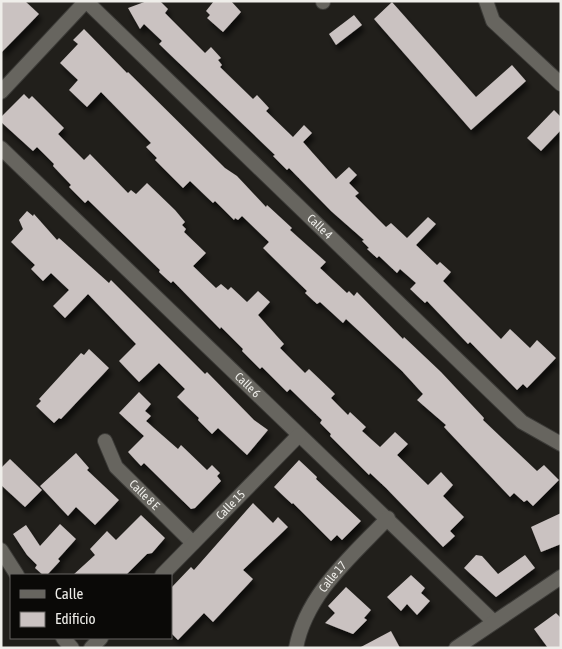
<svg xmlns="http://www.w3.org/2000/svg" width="562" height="649" font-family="'Asap Condensed',sans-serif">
  <defs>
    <filter id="shadow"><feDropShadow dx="3" dy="5.5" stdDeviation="2.5" flood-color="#0009"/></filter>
  </defs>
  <rect width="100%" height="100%" fill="#211f1b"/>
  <g fill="#cac2c1" filter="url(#shadow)">
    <polygon points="1,1 25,1 39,14 1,53"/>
    <polygon points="147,1 160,1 168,9 165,13 205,53 211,47 221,58 218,60 222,65 220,67 253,99 257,95 269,108 266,111 293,137 304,125 312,133 303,142 336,179 349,167 357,175 349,183 359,193 355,196 386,227 391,223 407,238 428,217 436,224 416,245 437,265 440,262 451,272 443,281 501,339 510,329 530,348 537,340 556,358 527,388 523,384 517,390 470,342 468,344 427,301 425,303 410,289 416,283 400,269 397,273 379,256 377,258 367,249 369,248 362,241 364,240 331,211 289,168 287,170 273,156 275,155 159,44 162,41 144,24 140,29 128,8"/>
    <polygon points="214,1 231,1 241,12 223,32 207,18 210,15 206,11"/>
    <polygon points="392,2 476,97 512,65 526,81 471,130 374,19"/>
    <polygon points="354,15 362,25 336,45 329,34"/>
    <polygon points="84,29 127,73 128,72 225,168 237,176 266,207 267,205 292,228 290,230 326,262 320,268 347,293 349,291 354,296 357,292 403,339 404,337 441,372 484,418 483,420 537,471 544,465 559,480 533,506 527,500 524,502 514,493 510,497 444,427 446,425 417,400 423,394 402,371 346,319 343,323 320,302 317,304 305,293 307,291 263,248 269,242 242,216 238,220 235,218 234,220 215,201 213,203 190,181 183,188 155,160 157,158 146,147 151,143 101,92 87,107 69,90 78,80 60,63 78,44 73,40"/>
    <polygon points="24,94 29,99 32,96 64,128 58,134 84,160 90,154 128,193 131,190 136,194 147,183 175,210 185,222 182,225 186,229 184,232 206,253 193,266 216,288 221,284 228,290 231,287 247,302 258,291 270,302 258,315 284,344 280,348 305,373 309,369 332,391 335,394 331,398 348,415 350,412 366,427 362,431 380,447 395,432 408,444 397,455 428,485 441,472 453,485 443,496 464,517 450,531 455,536 443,547 386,488 370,473 369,475 330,436 331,434 320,423 322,420 290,389 287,392 262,367 260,369 242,351 243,349 221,327 220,329 173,281 171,283 159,272 160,270 88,200 85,203 69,187 71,185 53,166 54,164 37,147 33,151 1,122 1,117"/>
    <polygon points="554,110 561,117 561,130 541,151 527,138"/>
    <polygon points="27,211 33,216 34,214 57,240 59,238 109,283 111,280 205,374 207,372 254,420 268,430 247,455 218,428 212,434 198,420 199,418 177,397 185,389 159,363 139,382 119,361 136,344 88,294 65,318 53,306 69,290 51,273 43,281 31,269 35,265 11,242 23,229 19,220"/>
    <polygon points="89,349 109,368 61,419 59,418 54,423 36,406 41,401 39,399 81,353 84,355"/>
    <polygon points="139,392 151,404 145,411 151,416 146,421 178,449 181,445 207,470 212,465 220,473 217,476 221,481 195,508 191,509 144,463 141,466 128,452 144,436 119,413"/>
    <polygon points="76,453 89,468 87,470 119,500 95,525 76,507 68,516 40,486"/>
    <polygon points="10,459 42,490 25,507 1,485 1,468"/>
    <polygon points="299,460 317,477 316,479 361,521 342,540 337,535 331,541 293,503 292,504 274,487"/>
    <polygon points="253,503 273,523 278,517 288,527 243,570 253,579 213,622 204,613 178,640 171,633 171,588 191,567 194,570"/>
    <polygon points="561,513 561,544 541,552 531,527"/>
    <polygon points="141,515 165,538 152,553 147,554 126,575 73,575 95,555 90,549 107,531 116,540"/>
    <polygon points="60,524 76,539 58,559 60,561 47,575 43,575 35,568 37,565 27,555 13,534 26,525 40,546"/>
    <polygon points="476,555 482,556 498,574 525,555 535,568 496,597 464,568"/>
    <polygon points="411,575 425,588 421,593 430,601 417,615 407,604 401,611 387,597"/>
    <polygon points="346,587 371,610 364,618 367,620 353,634 325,623 335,613 328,606"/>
    <polygon points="556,613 561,618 561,648 548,648 534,629"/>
    <polygon points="391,631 400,648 359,648"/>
  </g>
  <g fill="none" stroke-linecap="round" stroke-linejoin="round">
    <g stroke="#3c3b38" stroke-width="16">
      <g id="minor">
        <path id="s1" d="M86,1L522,422L561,444"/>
        <polyline points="323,1 323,2"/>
        <polyline points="486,1 493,21 561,84"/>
        <polyline points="1,92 86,1"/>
        <path id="s2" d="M1,148L494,622"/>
        <path id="s3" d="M105,441L116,467L193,543"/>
        <polyline points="1,550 17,575"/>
        <path id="s4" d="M162,575L299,435"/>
        <polyline points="63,638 72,648"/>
        <polyline points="91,648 101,638"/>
        <path id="s5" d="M296,648C306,594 352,556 388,518"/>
        <polyline points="456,648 561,577"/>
      </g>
    </g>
    <use href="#minor" stroke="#67655f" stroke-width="14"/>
  </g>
  <g text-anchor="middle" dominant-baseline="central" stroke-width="5" stroke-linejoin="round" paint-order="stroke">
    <g font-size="12" fill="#efeeea" stroke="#0a0907">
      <text stroke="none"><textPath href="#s1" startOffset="325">Calle 4</textPath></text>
      <text stroke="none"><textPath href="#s2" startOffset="342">Calle 6</textPath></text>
      <text stroke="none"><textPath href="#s3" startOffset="68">Calle 8 E</textPath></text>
      <text stroke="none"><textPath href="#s4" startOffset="98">Calle 15</textPath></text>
      <text stroke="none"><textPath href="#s5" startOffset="81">Calle 17</textPath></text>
    </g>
  </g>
  <rect width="562" height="649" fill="none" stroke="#efeeea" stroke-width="5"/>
  <rect x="10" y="574" width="162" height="65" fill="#0a0907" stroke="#666562"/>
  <rect x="20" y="590" width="25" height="8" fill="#67655f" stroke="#666562"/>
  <text x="55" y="599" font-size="15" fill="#efeeea">Calle</text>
  <rect x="20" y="612" width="25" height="15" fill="#cac2c1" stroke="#666562"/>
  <text x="55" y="624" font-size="15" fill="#efeeea">Edificio</text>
</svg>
